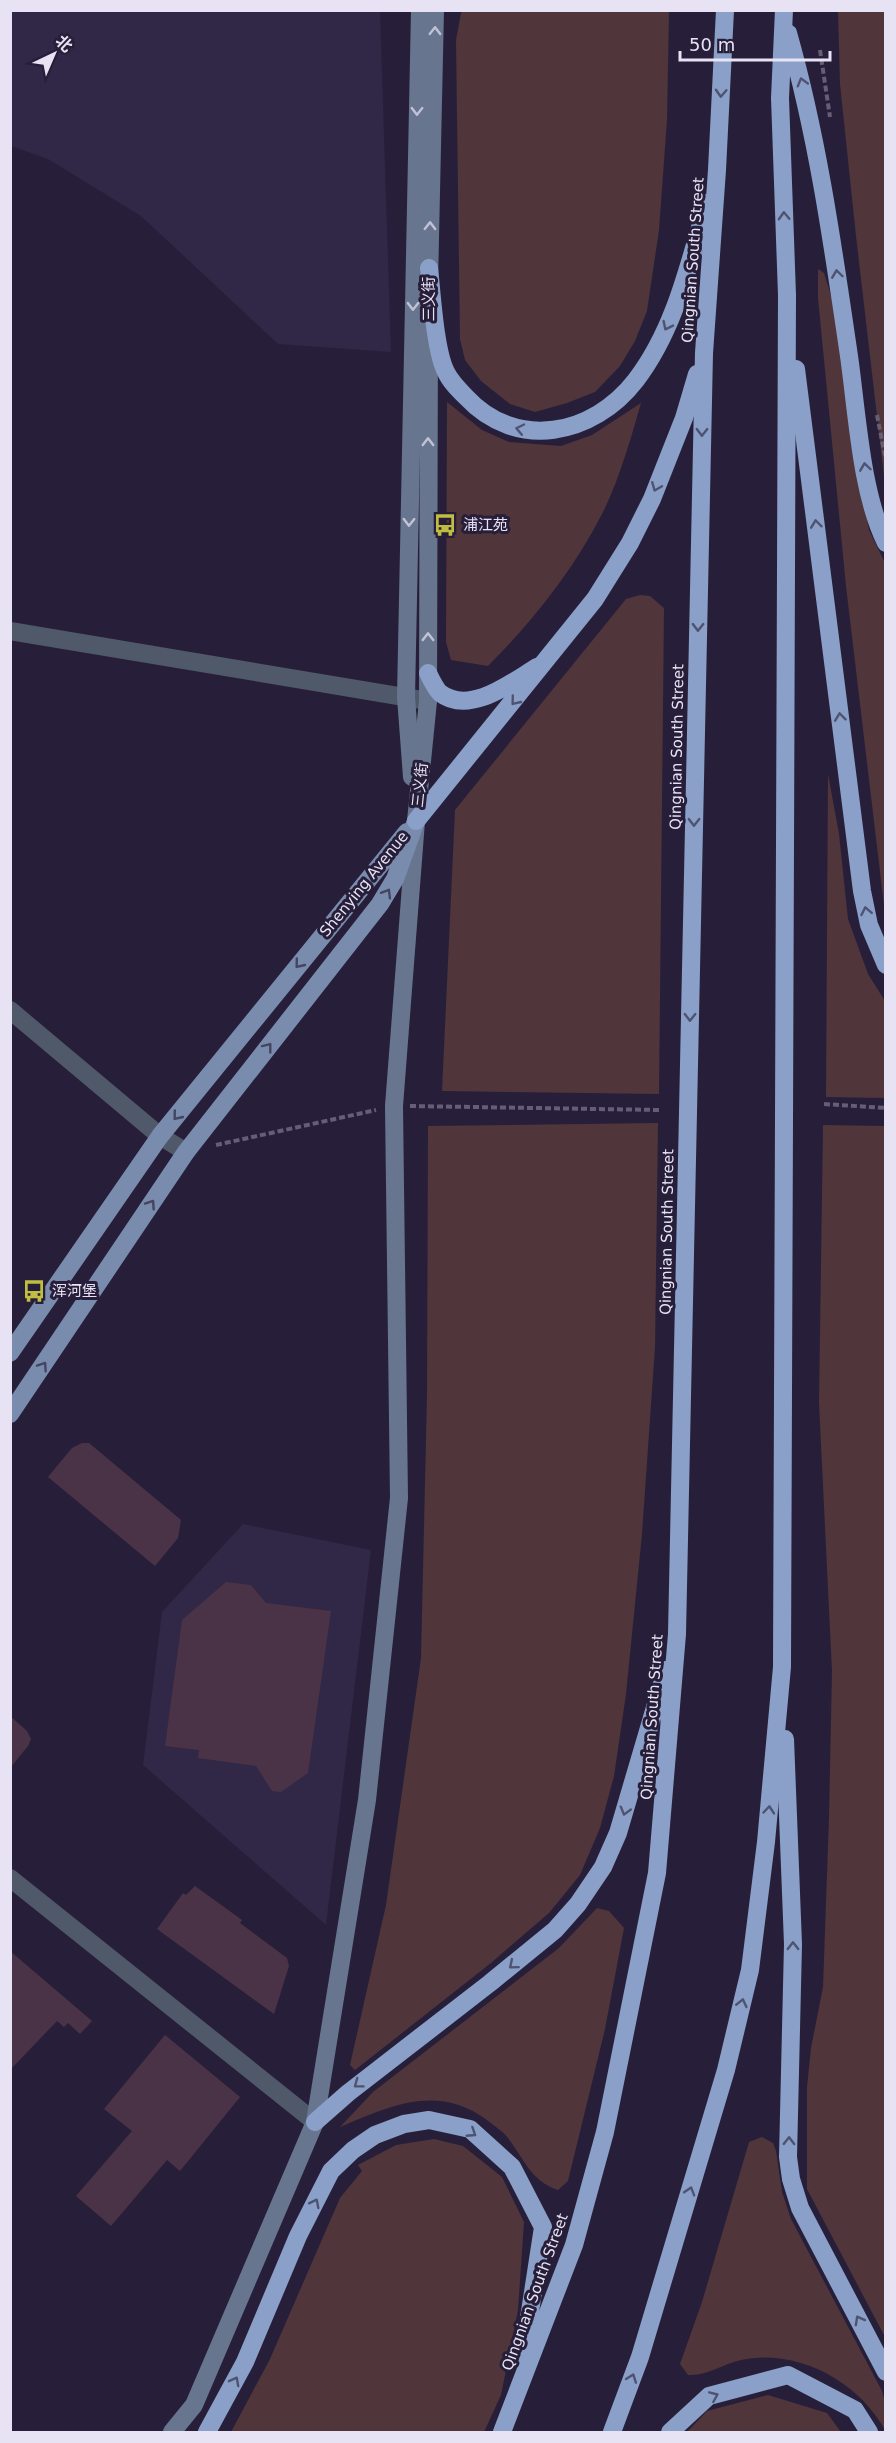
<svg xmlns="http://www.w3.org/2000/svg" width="896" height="2443" font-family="'DejaVu Sans','Noto Sans SC',sans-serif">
  <rect width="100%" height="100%" fill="#271f39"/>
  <g fill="#312747">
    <polygon points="11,10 380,11 391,352 278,344 141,216 48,159 11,146"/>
    <polygon points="243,1524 371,1550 326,1925 143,1765 162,1612"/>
  </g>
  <g fill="#50353a">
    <polygon points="463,11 669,11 667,120 659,230 647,311 635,341 620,366 595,392 567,403 535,412 510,404 481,381 465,360 460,339 456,40 461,13"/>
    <polygon points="838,11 885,11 885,485 856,236 840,84"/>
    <polygon points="818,269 824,273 834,305 855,458 869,530 885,563 885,914 846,586 818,298"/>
    <path d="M447,402L482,430L509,442L561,446L592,435L641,403C630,441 619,481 601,516C572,572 532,622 488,666L451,660L446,642Z"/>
    <polygon points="640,595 650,596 664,608 659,1094 442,1091 455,810 626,599"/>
    <polygon points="828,774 839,834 848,919 868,974 885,1001 885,1098 826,1097"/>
    <polygon points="658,1123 655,1347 642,1534 626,1694 614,1776 600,1828 580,1875 549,1913 491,1963 355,2070 350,2065 386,1905 421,1658 427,1395 428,1126"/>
    <polygon points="823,1125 885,1126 885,2337 807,2189 807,2087 811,2048 823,1987 829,1818 832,1671 819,1403"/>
    <path d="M597,1908L609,1911L624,1928L605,2029L568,2181L558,2190C531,2181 524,2159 508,2138C503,2131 494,2126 487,2120C438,2083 389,2106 340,2127L373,2092L559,1948Z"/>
    <path d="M762,2137L773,2143L776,2151L782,2192L791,2219L882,2391L885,2402V2430C858,2381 797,2348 741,2360C722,2364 708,2376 688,2375L680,2364L702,2302L749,2142Z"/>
    <polygon points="434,2139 463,2146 502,2177 524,2222 518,2310 501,2395 484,2432 231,2432 270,2359 340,2198 362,2171 358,2165 396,2145"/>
    <polygon points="768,2395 827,2413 841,2432 687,2432 707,2411"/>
  </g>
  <g fill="#4b3347">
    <polygon points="82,1443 89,1443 181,1520 178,1538 155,1566 48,1477 72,1448"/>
    <polygon points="226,1582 251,1585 266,1603 331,1611 308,1773 281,1792 272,1791 256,1766 198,1758 199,1750 165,1746 182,1620"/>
    <polygon points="10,1716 27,1731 31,1739 28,1746 10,1768"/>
    <polygon points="195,1886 242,1920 240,1923 287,1958 289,1966 274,2014 157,1929 183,1893 186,1895"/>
    <polygon points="10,1951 92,2021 80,2034 68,2023 64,2027 57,2021 10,2070"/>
    <polygon points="165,2035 240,2097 180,2171 167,2160 111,2226 76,2196 132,2131 104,2109"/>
  </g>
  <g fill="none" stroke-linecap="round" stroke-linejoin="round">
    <g stroke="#655e76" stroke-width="4" stroke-dasharray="6 3" stroke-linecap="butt">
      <polyline points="820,50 830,117"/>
      <polyline points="877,415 886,461"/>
      <polyline points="824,1104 886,1108"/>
      <polyline points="410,1106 659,1110"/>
      <polyline points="216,1145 376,1110"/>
    </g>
    <g stroke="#505969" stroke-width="18">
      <polyline points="10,631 428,701"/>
      <polyline points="10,1010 160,1136 186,1152"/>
      <polyline points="10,1878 315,2122"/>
    </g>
    <g stroke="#68758f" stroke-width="18">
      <polyline points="429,283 435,10"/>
      <polyline points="412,777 406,697 420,10"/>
      <polyline points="172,2432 194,2405 315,2122 367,1800 399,1498 394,1106 416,821 428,701 429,320"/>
    </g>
    <g stroke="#7a8cad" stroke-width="18">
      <polyline points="10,1353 160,1136 407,832"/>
      <polyline points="10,1414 186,1152 380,904 395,879 416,821"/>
    </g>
    <g stroke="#8aa0c8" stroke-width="18">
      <path d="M788,33C818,139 833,247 849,356C857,412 861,493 886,543"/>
      <path d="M429,268C432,294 435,351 446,372C450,381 458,389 466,397C516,451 593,436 636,380C675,329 689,264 707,203"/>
      <polyline points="796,369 862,891 869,925 886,965"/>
      <path d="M428,673C431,679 435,688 440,693C470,716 512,682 537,667"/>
      <polyline points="416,821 595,599 630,543 652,499 684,418 697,374"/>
      <polyline points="785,1739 793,1944 788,2157 791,2179 800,2208 886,2372"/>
      <polyline points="315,2122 348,2093 490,1983 555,1930 578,1904 603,1867 618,1833 666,1670"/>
      <polyline points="207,2432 245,2362 298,2236 331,2171 353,2150 375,2135 404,2124 429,2120 470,2129 512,2167 543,2227 523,2357"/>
      <polyline points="502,2432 574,2245 605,2132 657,1873 677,1634 704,353 717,170 725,10"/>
      <polyline points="612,2432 640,2357 726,2070 750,1970 766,1842 782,1667 787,295 780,98 784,10"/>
      <polyline points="670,2432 709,2396 788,2375 855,2410 869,2432"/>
    </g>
  </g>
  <defs><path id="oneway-chevron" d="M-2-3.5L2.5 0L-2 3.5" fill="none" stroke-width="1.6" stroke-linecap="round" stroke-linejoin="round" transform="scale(1.5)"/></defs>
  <g stroke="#c1c2d6">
    <use href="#oneway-chevron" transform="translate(435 31) rotate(-89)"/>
    <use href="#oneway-chevron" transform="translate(417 111) rotate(91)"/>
    <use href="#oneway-chevron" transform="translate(430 226) rotate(-89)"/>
    <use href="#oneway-chevron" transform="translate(413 306) rotate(91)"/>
    <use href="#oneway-chevron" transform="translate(428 442) rotate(-90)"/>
    <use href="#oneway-chevron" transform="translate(409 522) rotate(91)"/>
    <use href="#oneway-chevron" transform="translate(428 637) rotate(-90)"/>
  </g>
  <g stroke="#4f5372">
    <use href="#oneway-chevron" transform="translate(802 82) rotate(-106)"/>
    <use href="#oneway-chevron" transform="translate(721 93) rotate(93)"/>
    <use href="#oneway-chevron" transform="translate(784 216) rotate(-92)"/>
    <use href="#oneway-chevron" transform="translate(837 274) rotate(-98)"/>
    <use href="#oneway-chevron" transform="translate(667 326) rotate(116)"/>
    <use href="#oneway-chevron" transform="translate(520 429) rotate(-168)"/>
    <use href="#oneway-chevron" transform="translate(702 432) rotate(91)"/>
    <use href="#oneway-chevron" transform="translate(865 467) rotate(-98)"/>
    <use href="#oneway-chevron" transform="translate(656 487) rotate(112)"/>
    <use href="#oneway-chevron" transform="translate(816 524) rotate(-97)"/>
    <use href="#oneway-chevron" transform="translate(698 627) rotate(91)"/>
    <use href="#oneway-chevron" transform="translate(515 701) rotate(129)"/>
    <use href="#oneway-chevron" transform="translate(840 717) rotate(-97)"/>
    <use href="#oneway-chevron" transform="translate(694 822) rotate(91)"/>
    <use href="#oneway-chevron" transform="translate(866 911) rotate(-101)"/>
    <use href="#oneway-chevron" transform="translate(690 1017) rotate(91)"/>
    <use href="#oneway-chevron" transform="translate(769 1810) rotate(-85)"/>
    <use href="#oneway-chevron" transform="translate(625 1811) rotate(106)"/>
    <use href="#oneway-chevron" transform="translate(793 1946) rotate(-90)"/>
    <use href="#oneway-chevron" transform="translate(513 1965) rotate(140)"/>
    <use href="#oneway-chevron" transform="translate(742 2003) rotate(-77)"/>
    <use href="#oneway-chevron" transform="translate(358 2084) rotate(143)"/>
    <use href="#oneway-chevron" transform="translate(472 2133) rotate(33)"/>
    <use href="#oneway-chevron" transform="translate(789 2141) rotate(-89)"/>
    <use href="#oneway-chevron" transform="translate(690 2191) rotate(-73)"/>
    <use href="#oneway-chevron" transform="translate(315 2203) rotate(-63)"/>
    <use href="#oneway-chevron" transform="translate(859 2320) rotate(-119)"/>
    <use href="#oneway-chevron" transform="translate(632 2378) rotate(-70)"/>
    <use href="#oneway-chevron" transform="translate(235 2381) rotate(-62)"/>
    <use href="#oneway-chevron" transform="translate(714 2396) rotate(-23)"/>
  </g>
  <g stroke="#444562">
    <use href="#oneway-chevron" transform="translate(387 893) rotate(-59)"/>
    <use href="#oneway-chevron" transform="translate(299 964) rotate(129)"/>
    <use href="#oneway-chevron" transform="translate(268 1047) rotate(-52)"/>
    <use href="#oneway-chevron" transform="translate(177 1116) rotate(129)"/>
    <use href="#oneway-chevron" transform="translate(151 1204) rotate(-56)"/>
    <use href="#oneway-chevron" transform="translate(43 1366) rotate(-56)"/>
  </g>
  <defs>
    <g id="bus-bare" transform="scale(1.8)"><path d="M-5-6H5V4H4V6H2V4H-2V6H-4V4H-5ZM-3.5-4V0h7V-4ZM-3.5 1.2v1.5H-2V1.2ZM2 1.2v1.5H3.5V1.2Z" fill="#bfbe41" stroke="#271f39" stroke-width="2.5" paint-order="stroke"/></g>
  </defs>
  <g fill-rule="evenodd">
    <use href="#bus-bare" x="445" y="525"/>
    <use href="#bus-bare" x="34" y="1291"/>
  </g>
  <g text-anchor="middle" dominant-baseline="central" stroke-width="6" stroke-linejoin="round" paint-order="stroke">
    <g font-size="15" fill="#e7e3f5" stroke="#271f39">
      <text transform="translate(693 260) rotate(-86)">Qingnian South Street</text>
      <text transform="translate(429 299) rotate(-90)">三义街</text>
      <text transform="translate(677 747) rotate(-89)">Qingnian South Street</text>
      <text transform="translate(420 785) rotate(-84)">三义街</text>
      <text transform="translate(364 884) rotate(-51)">Shenying Avenue</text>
      <text transform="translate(667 1232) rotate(-89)">Qingnian South Street</text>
      <text transform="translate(652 1717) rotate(-86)">Qingnian South Street</text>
      <text transform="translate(535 2292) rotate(-70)">Qingnian South Street</text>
    </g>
    <g font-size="15" fill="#e7e3f5" stroke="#271f39" text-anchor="start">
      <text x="463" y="525">浦江苑</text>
      <text x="52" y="1291">浑河堡</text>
    </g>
  </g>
  <rect width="896" height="2443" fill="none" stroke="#e7e3f5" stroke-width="24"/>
  <g transform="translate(54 54) rotate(44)" stroke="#271f39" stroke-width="4.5" paint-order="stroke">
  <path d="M0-4.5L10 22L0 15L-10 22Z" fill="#e7e3f5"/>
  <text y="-9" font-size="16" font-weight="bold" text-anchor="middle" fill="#e7e3f5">北</text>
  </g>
  <path d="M680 51v9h150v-9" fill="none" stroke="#e7e3f5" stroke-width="3"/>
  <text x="689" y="51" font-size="18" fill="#e7e3f5" stroke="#271f39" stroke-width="4.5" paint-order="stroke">50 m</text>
</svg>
